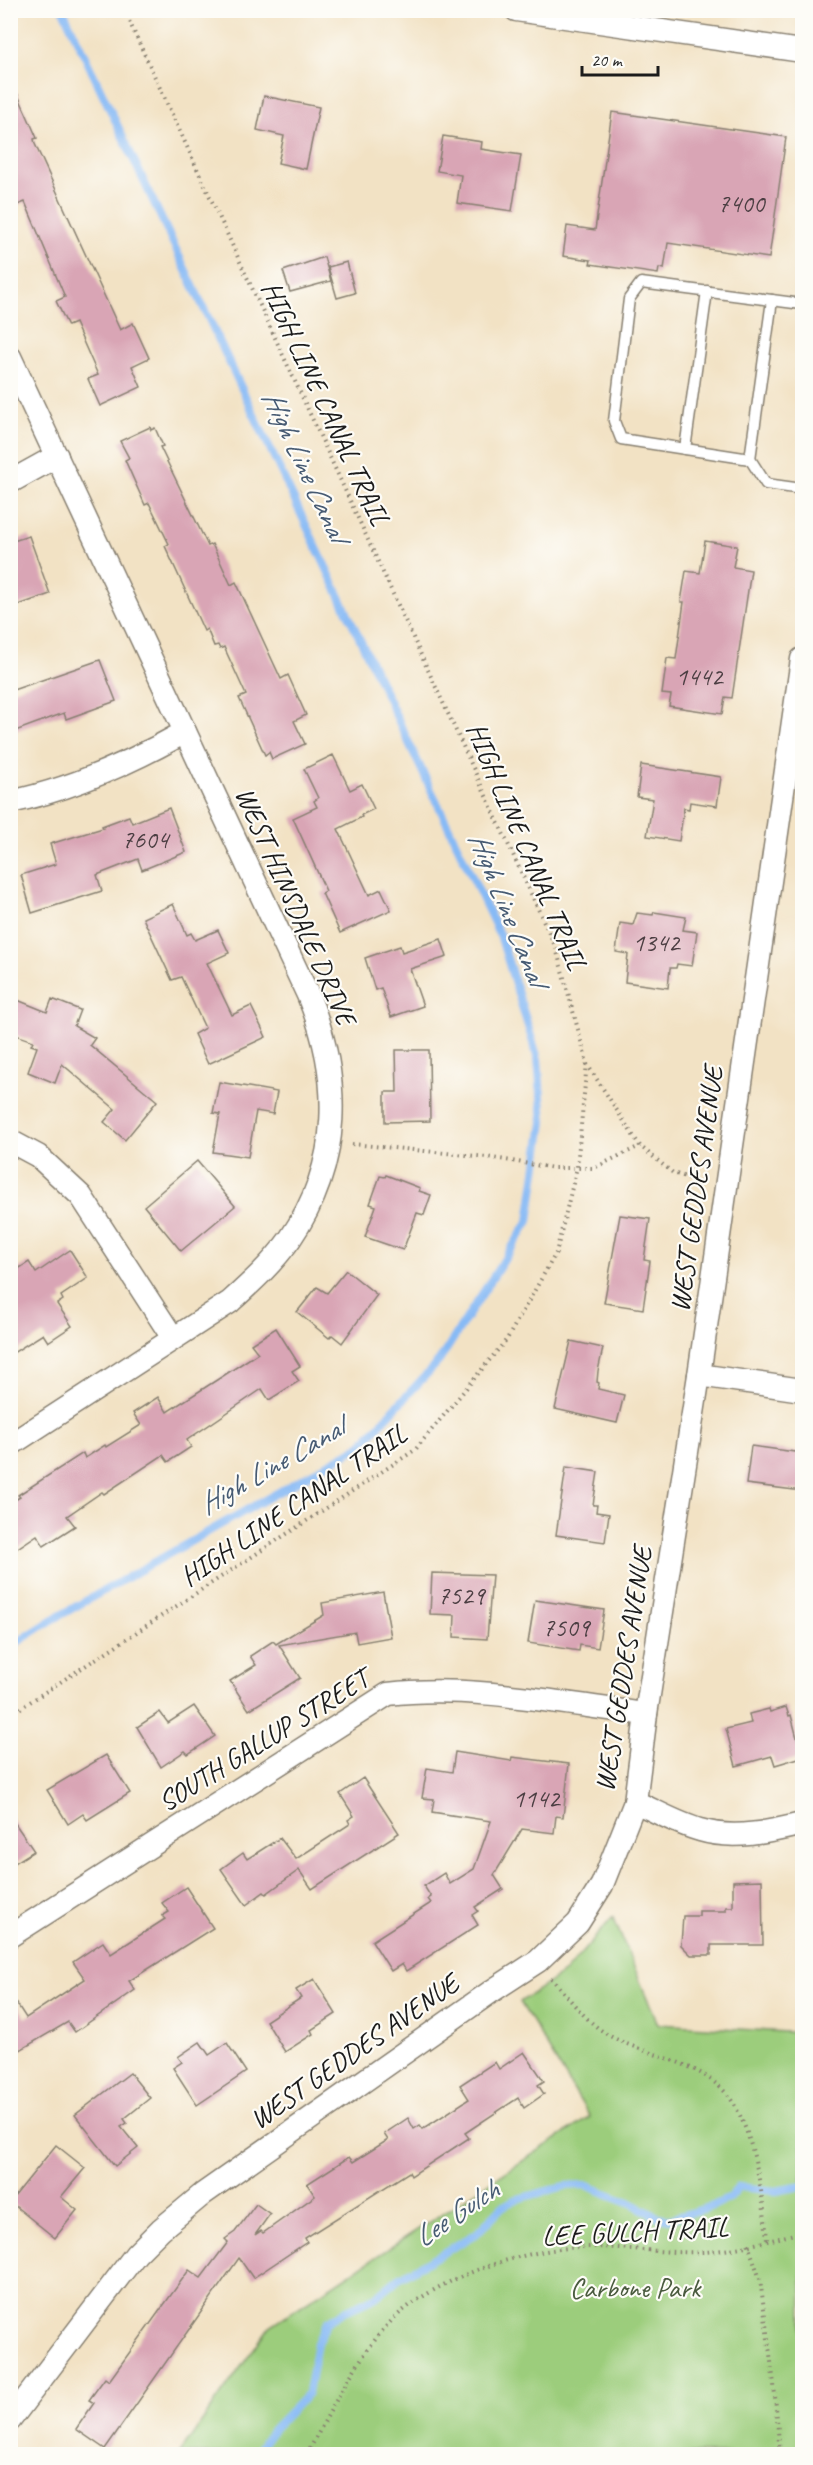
<svg xmlns="http://www.w3.org/2000/svg" width="813" height="2465" font-family="Caveat,sans-serif">
  <rect width="100%" height="100%" fill="#fdfcf7"/>
  <filter id="ink" filterUnits="userSpaceOnUse"><feTurbulence type="fractalNoise" baseFrequency=".0167" numOctaves="2"/><feDisplacementMap in="SourceGraphic" scale="12" xChannelSelector="R" yChannelSelector="G"/><feConvolveMatrix kernelMatrix="1 2 1 2 8 2 1 2 1" color-interpolation-filters="sRGB"/></filter>
  <filter id="wash" filterUnits="userSpaceOnUse"><feTurbulence type="fractalNoise" baseFrequency=".008" numOctaves="4" result="noise"/><feDisplacementMap in="SourceGraphic" scale="24" xChannelSelector="R" yChannelSelector="G"/><feGaussianBlur stdDeviation="1.35" result="paint"/><feColorMatrix in="noise" values="0 0 0 0 0 0 0 0 0 0 0 0 0 0 0 0 0 1.4 0 .05"/><feComposite in="paint" operator="in"/></filter>
  <g filter="url(#wash)">
    <rect width="100%" height="100%" fill="#f2e2c4"/>
    <polygon fill="#9ccd7c" stroke="#5c744c" stroke-width="1.5" points="613,1917 658,2024 802,2033 802,2454 179,2454 270,2326 590,2117 520,2002 565,1972"/>
    <g fill="none" stroke-linecap="round" stroke-linejoin="round">
      <g stroke="#87baf5" stroke-width="8">
        <polyline points="10,1647 52,1620 360,1446 439,1361 529,1221 543,1122 538,1059 501,938 63,10"/>
        <polyline points="255,2454 273,2429 308,2393 317,2343 327,2322 345,2311 376,2297 399,2278 476,2234 502,2207 514,2200 565,2186 585,2185 629,2202 658,2217 670,2219 713,2206 729,2198 739,2187 776,2191 802,2186"/>
      </g>
    </g>
    <g id="blocks">
      <g fill="#d9a5b5">
        <polygon points="10,77 37,138 34,139 35,144 120,330 133,323 149,358 132,366 141,387 100,406 88,379 98,375 75,323 68,326 56,301 65,297 25,202 10,208"/>
        <polygon points="264,96 319,107 306,169 278,163 284,136 257,130"/>
        <polygon points="612,112 786,137 769,258 668,243 664,269 659,268 658,274 590,264 591,260 563,256 567,226 595,230"/>
        <polygon points="443,136 482,142 481,149 521,155 512,211 457,203 461,175 437,171"/>
        <polygon points="324,257 331,281 290,292 283,271"/>
        <polygon points="347,262 355,293 337,298 328,267"/>
        <polygon points="150,427 151,430 155,428 163,446 160,447 208,546 212,544 231,585 236,582 281,679 288,675 306,715 294,721 305,744 272,759 269,752 265,755 239,698 246,695 224,647 220,649 218,645 214,646 207,629 204,631 165,546 169,544 149,503 145,505 125,460 129,458 120,441"/>
        <polygon points="29,536 50,594 10,608 10,542"/>
        <polygon points="705,541 737,546 733,567 751,570 732,698 725,697 722,714 669,706 671,695 662,694 667,658 676,659 684,602 681,602 686,571 700,573"/>
        <polygon points="100,660 116,701 66,719 64,713 10,733 10,691"/>
        <polygon points="333,755 350,790 362,784 374,809 361,815 362,817 338,829 369,895 381,889 391,910 340,933 322,893 326,891 293,818 317,807 314,801 318,798 304,769"/>
        <polygon points="641,765 721,777 717,806 690,802 689,809 684,808 679,841 647,836 653,799 637,797"/>
        <polygon points="169,808 186,852 142,870 138,859 97,875 102,891 32,913 21,875 56,864 50,844 103,828 102,826 129,816 132,823"/>
        <polygon points="173,904 187,935 191,933 195,940 218,930 229,953 207,963 232,1015 251,1006 266,1037 208,1064 194,1034 205,1028 181,977 172,980 143,918"/>
        <polygon points="654,912 686,917 683,930 697,932 692,966 677,964 676,968 670,968 668,988 625,982 628,954 616,952 620,923 633,925 637,913 653,915"/>
        <polygon points="441,939 447,957 410,969 423,1006 391,1017 381,988 375,990 365,958 400,946 402,952"/>
        <polygon points="15,999 47,1012 52,999 80,1010 74,1026 95,1038 90,1045 157,1101 125,1140 104,1122 115,1109 62,1064 55,1083 28,1072 37,1047 31,1045 33,1041 10,1033 10,1012"/>
        <polygon points="396,1050 429,1050 430,1121 385,1122 385,1092 397,1092"/>
        <polygon points="219,1082 277,1092 273,1114 256,1111 248,1157 213,1152 220,1114 213,1113"/>
        <polygon points="197,1161 235,1206 181,1251 144,1206"/>
        <polygon points="386,1175 420,1188 419,1191 431,1195 424,1215 417,1213 403,1250 365,1237 376,1206 370,1204 380,1176 385,1177"/>
        <polygon points="620,1215 650,1219 644,1260 650,1261 643,1309 604,1303"/>
        <polygon points="70,1250 88,1278 61,1296 63,1300 57,1304 72,1326 48,1342 43,1334 10,1355 10,1274 29,1262 36,1273"/>
        <polygon points="346,1270 377,1295 342,1343 332,1335 329,1338 297,1312 317,1287 327,1293"/>
        <polygon points="276,1328 300,1366 292,1371 299,1381 269,1400 262,1389 187,1440 191,1447 168,1462 163,1455 104,1494 102,1492 67,1516 75,1526 44,1546 37,1535 10,1553 10,1503 20,1497 18,1495 83,1453 85,1458 105,1445 106,1447 141,1425 133,1413 158,1397 167,1412 223,1376 258,1353 251,1344"/>
        <polygon points="571,1341 603,1348 598,1371 597,1382 599,1383 598,1389 624,1395 617,1423 555,1409"/>
        <polygon points="751,1446 802,1453 802,1491 746,1484"/>
        <polygon points="566,1467 598,1472 593,1505 597,1505 596,1512 609,1514 605,1542 556,1535"/>
        <polygon points="432,1573 492,1575 487,1639 454,1637 455,1615 430,1614"/>
        <polygon points="383,1592 391,1637 357,1643 355,1632 279,1645 300,1678 249,1710 230,1681 256,1665 250,1656 273,1641 276,1644 324,1615 322,1603"/>
        <polygon points="535,1600 604,1610 598,1648 580,1645 579,1651 528,1643"/>
        <polygon points="194,1706 215,1736 188,1754 185,1751 161,1767 137,1727 160,1712 168,1723"/>
        <polygon points="786,1707 789,1716 791,1715 802,1757 775,1765 772,1756 736,1766 726,1729 751,1723 749,1714 769,1709 770,1712"/>
        <polygon points="455,1752 511,1761 512,1757 569,1764 563,1817 556,1816 554,1833 522,1829 494,1875 503,1889 475,1907 478,1911 472,1915 478,1925 406,1971 402,1964 391,1971 372,1941 431,1903 428,1899 431,1897 424,1886 444,1873 450,1884 474,1869 491,1821 432,1812 434,1799 422,1798 427,1768 452,1772"/>
        <polygon points="106,1755 130,1793 87,1820 83,1814 68,1824 47,1790"/>
        <polygon points="363,1778 399,1833 312,1889 299,1870 266,1894 264,1892 246,1905 221,1869 243,1853 247,1859 280,1838 296,1859 350,1824 348,1820 354,1816 340,1794"/>
        <polygon points="10,1816 34,1851 10,1866"/>
        <polygon points="762,1880 763,1945 711,1945 711,1955 691,1955 681,1945 683,1916 699,1916 699,1911 726,1911 726,1907 733,1907 733,1881"/>
        <polygon points="186,1887 213,1928 129,1981 135,1990 75,2032 68,2022 10,2056 10,1993 26,2018 85,1979 73,1962 103,1942 111,1954 165,1919 162,1916 169,1912 162,1903"/>
        <polygon points="314,1979 336,2014 311,2030 313,2034 285,2052 266,2021 301,1998 296,1990"/>
        <polygon points="200,2042 209,2055 227,2043 246,2072 197,2105 173,2068 182,2062 178,2057"/>
        <polygon points="524,2052 544,2081 538,2085 544,2094 524,2108 518,2098 465,2133 469,2138 411,2176 409,2172 305,2238 307,2242 253,2278 239,2258 105,2449 76,2429 94,2403 89,2400 105,2378 109,2381 189,2270 201,2278 228,2242 225,2239 235,2232 256,2204 270,2214 255,2235 261,2231 263,2233 315,2196 307,2184 349,2157 353,2162 388,2140 384,2134 408,2118 414,2129 420,2125 423,2129 469,2099 460,2085 495,2062 499,2069"/>
        <polygon points="130,2073 150,2098 124,2119 127,2123 121,2127 138,2148 115,2166 75,2115"/>
        <polygon points="56,2145 85,2168 61,2197 77,2210 55,2238 10,2202"/>
      </g>
    </g>
  </g>
  <g filter="url(#ink)">
    <use href="#blocks" fill-opacity="0" stroke="#877f70" stroke-width="1.5"/>
    <g fill="none" stroke-linecap="round" stroke-linejoin="round">
      <g stroke="#877f70" stroke-width="13">
        <g id="service">
          <polyline points="802,304 641,283 629,299 614,421 621,439 750,459 766,484 802,489"/>
          <polyline points="685,449 707,291"/>
          <polyline points="750,459 772,300"/>
        </g>
      </g>
      <g stroke="#877f70" stroke-width="25">
        <g id="minor">
          <polyline points="516,10 802,51"/>
          <path d="M10,357L308,995C342,1078 342,1163 290,1239C273,1263 252,1282 230,1302L10,1445"/>
          <polyline points="10,482 57,456"/>
          <path d="M10,802C73,789 130,763 185,732"/>
          <polyline points="10,1141 38,1156 81,1196 173,1338"/>
          <polyline points="699,1375 802,1390"/>
          <path d="M635,1802C656,1811 678,1824 700,1830C733,1840 770,1832 802,1824"/>
          <path d="M10,1936L388,1694C472,1684 562,1704 646,1714"/>
          <polyline points="10,2420 136,2254 161,2229 203,2194 492,1991 538,1961 578,1923 602,1885 635,1802 646,1714 699,1375 802,659"/>
        </g>
      </g>
      <g stroke="#877f70" stroke-width="4" stroke-dasharray="1.5 4.5" stroke-linecap="butt">
        <polyline points="587,1064 640,1146 673,1173 704,1183"/>
        <polyline points="352,1144 487,1157 554,1168 594,1168 640,1146"/>
        <polyline points="10,1715 415,1450 507,1339 556,1253 577,1167 587,1063 556,948 124,10"/>
        <path d="M551,1978C568,1997 588,2024 610,2036C647,2056 691,2059 722,2089C753,2118 764,2200 767,2241"/>
        <polyline points="748,2244 760,2279 774,2384 780,2454"/>
        <path d="M307,2454C330,2412 352,2367 383,2330C424,2281 519,2250 581,2247C622,2246 663,2254 704,2252C737,2250 771,2240 802,2232"/>
      </g>
      <use href="#service" stroke="#fff" stroke-width="10"/>
      <use href="#minor" stroke="#fff" stroke-width="22"/>
    </g>
  </g>
  <g text-anchor="middle" dominant-baseline="central" stroke-width="4.5" stroke-linejoin="round" paint-order="stroke">
    <g font-size="26" fill="#4b3e42">
      <text x="741" y="203">7400</text>
      <text x="699" y="676">1442</text>
      <text x="145" y="839">7604</text>
      <text x="656" y="942">1342</text>
      <text x="461" y="1595">7529</text>
      <text x="566" y="1627">7509</text>
      <text x="536" y="1798">1142</text>
    </g>
    <g font-size="28" fill="#1c1c1c" stroke="#fdfcf7">
      <text transform="translate(326 403) rotate(65)">HIGH LINE CANAL TRAIL</text>
      <text transform="translate(527 846) rotate(67)">HIGH LINE CANAL TRAIL</text>
      <text transform="translate(296 906) rotate(66)">WEST HINSDALE DRIVE</text>
      <text transform="translate(696 1189) rotate(-82)">WEST GEDDES AVENUE</text>
      <text transform="translate(293 1505) rotate(-34)">HIGH LINE CANAL TRAIL</text>
      <text transform="translate(623 1669) rotate(-81)">WEST GEDDES AVENUE</text>
      <text transform="translate(263 1740) rotate(-32)">SOUTH GALLUP STREET</text>
      <text transform="translate(354 2051) rotate(-35)">WEST GEDDES AVENUE</text>
      <text transform="translate(635 2231) rotate(-3)">LEE GULCH TRAIL</text>
    </g>
    <g font-size="28" fill="#495a3e" stroke="#fdfcf7">
      <text x="635" y="2287">Carbone Park</text>
    </g>
    <g font-size="30" font-style="italic" fill="#475b73" stroke="#fdfcf7">
      <text transform="translate(305 465) rotate(65)">High Line Canal</text>
      <text transform="translate(508 908) rotate(68)">High Line Canal</text>
      <text transform="translate(271 1466) rotate(-30)">High Line Canal</text>
      <text transform="translate(456 2213) rotate(-34)">Lee Gulch</text>
    </g>
  </g>
  <rect width="813" height="2465" fill="none" stroke="#fdfcf7" stroke-width="36"/>
  <path d="M582 66v9h76v-9" fill="none" stroke="#1c1c1c" stroke-width="3"/>
  <text x="591" y="66" font-size="18" fill="#1c1c1c" stroke="#fdfcf7" stroke-width="4.5" paint-order="stroke">20 m</text>
</svg>
